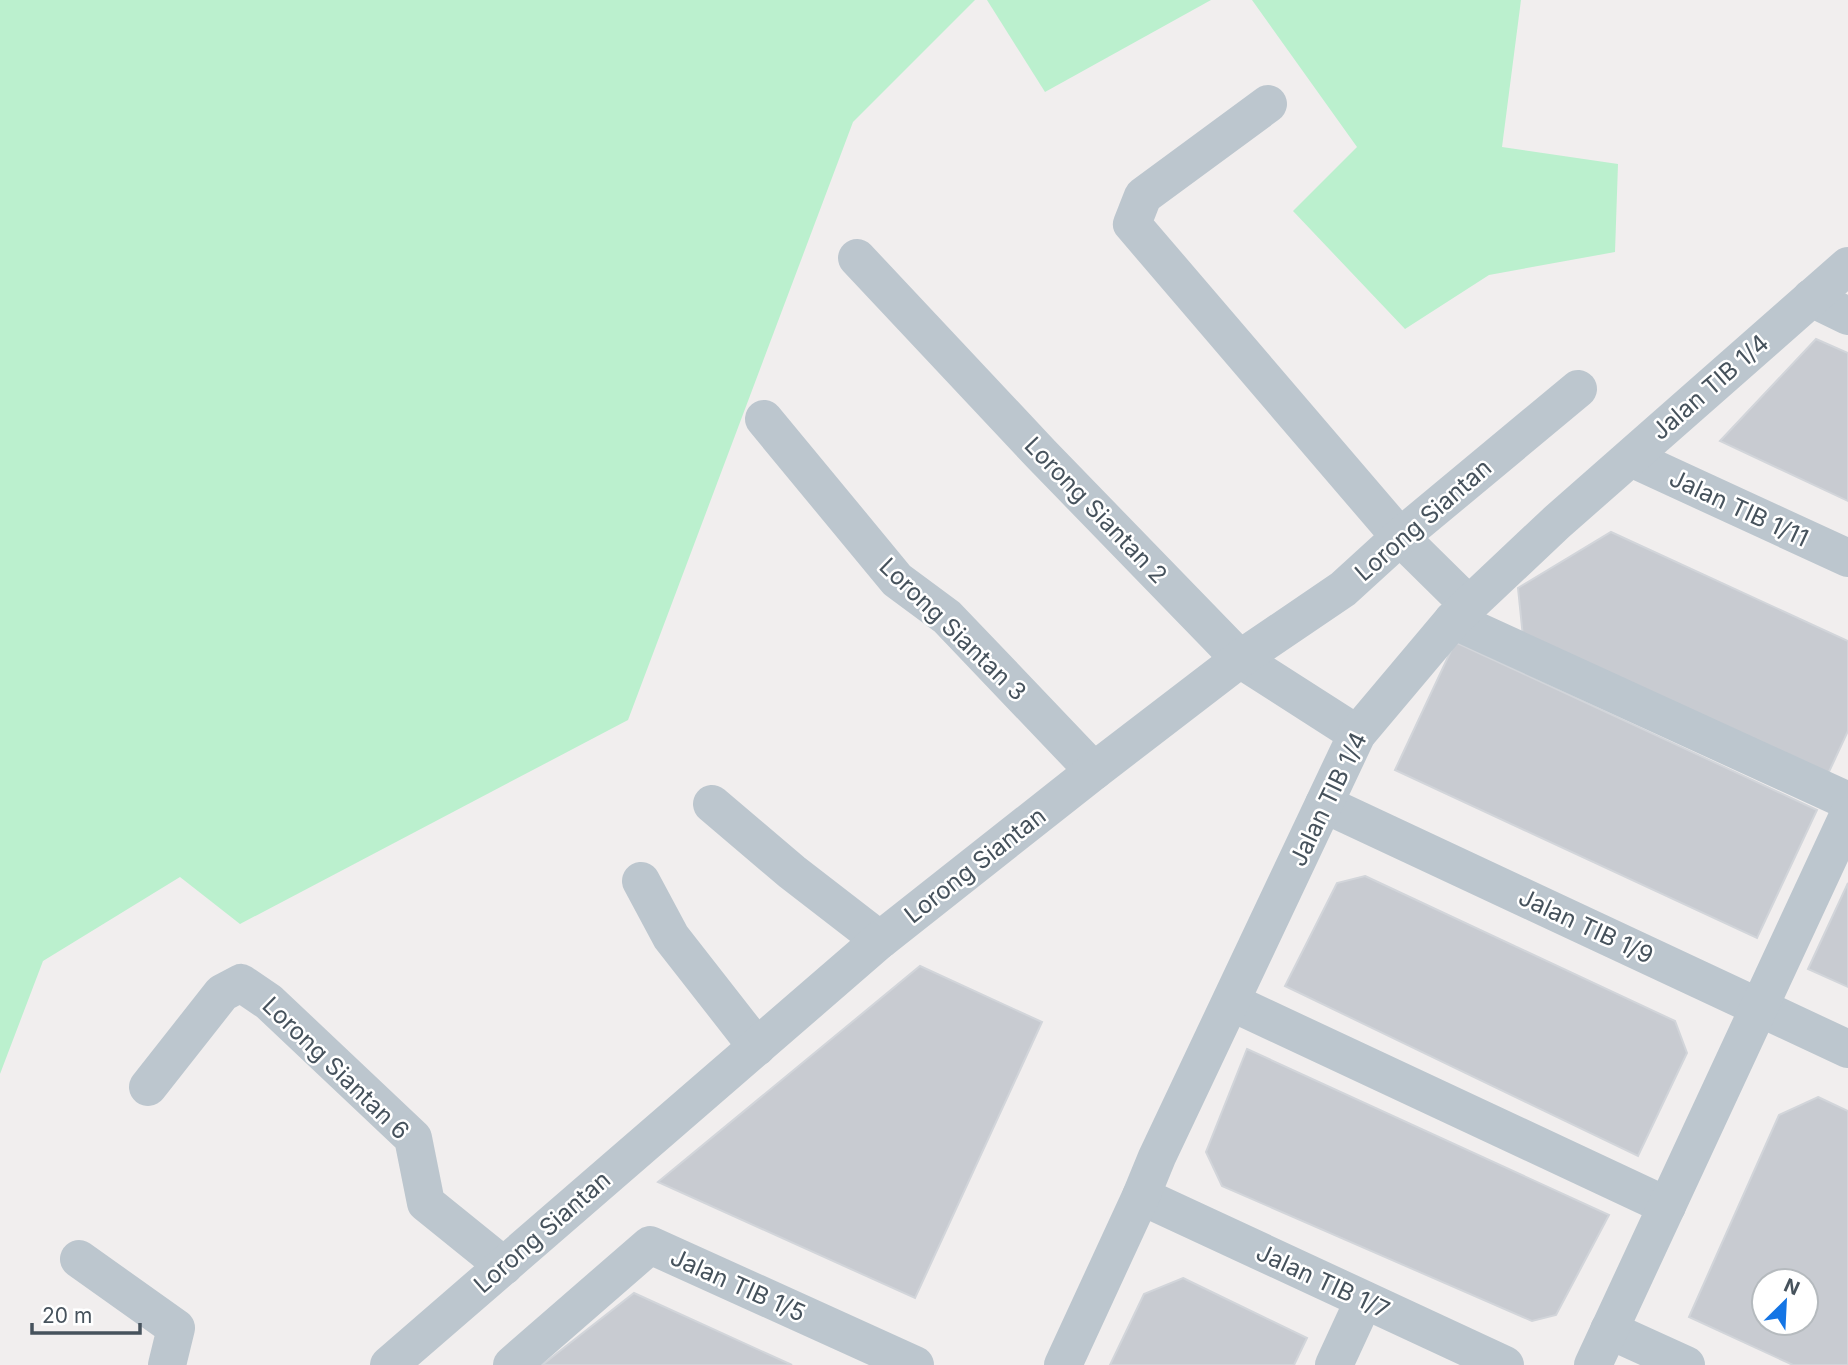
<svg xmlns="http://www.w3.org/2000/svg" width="1848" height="1365" font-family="Inter,sans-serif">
  <rect width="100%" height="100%" fill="#f1eeee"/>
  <g fill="#bbf0ce">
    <polygon points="0,0 975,0 853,122 628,720 240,924 180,877 43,961 0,1074"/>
    <polygon points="987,0 1211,0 1045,92"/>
    <polygon points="1252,0 1521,0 1502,147 1618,164 1615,252 1489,275 1405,329 1293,211 1357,147"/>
  </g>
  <g fill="#c8cbd1" stroke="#d2d5da" stroke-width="2" fill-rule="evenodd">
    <polygon points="1816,339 1848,353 1848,501 1720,441"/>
    <polygon points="1611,532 1848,641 1848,731 1827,776 1523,637 1518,588"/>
    <polygon points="1455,642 1817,810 1757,938 1395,770"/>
    <polygon points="1365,876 1675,1021 1687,1053 1638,1156 1285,986 1337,883"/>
    <polygon points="1848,883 1848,987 1808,969"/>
    <polygon points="920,966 1042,1022 915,1298 658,1182"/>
    <polygon points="1247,1049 1609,1215 1556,1315 1532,1321 1222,1186 1206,1152"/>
    <path d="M1818,1097L1848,1111V1365H1793L1689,1317L1779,1115ZM1764,1281H1806V1323H1764Z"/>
    <polygon points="1183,1278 1307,1338 1294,1365 1110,1365 1144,1294"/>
    <polygon points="634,1293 792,1365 542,1365"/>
  </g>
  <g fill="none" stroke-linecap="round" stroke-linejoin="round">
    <g stroke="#bcc6ce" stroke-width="38">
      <polyline points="1268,104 1143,196 1132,224 1400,537 1469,605"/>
      <polyline points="857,258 1041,454 1240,659 1357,734"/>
      <polyline points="1811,298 1848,316"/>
      <polyline points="764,419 897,580 947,617 1094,771"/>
      <polyline points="1631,458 1848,558"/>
      <polyline points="1453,620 1848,801"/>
      <polyline points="712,804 792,872 880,940"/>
      <polyline points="1324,804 1848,1049"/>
      <polyline points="641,881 671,937 757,1047"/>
      <polyline points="1231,1002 1667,1206"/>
      <polyline points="148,1087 222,993 241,983 269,1002 413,1138 426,1203 504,1266"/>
      <polyline points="1141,1196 1505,1365"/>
      <polyline points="79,1259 176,1328 167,1365"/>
      <polyline points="1609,1330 1686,1365"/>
      <polyline points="389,1365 880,940 1094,771 1240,659 1343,589 1400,537 1578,389"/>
      <polyline points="512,1365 650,1245 915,1365"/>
      <polyline points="1063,1365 1141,1196 1157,1157 1357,734 1453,620 1557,522 1848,266"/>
      <polyline points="1334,1365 1364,1300"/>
      <polyline points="1593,1365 1848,816"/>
    </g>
  </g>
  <g text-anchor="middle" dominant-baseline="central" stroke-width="5" stroke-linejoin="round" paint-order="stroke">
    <g font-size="24" fill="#46525c" stroke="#fff">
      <text transform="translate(1710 387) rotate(-41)">Jalan TIB 1/4</text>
      <text transform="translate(1739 508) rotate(25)">Jalan TIB 1/11</text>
      <text transform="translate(1096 510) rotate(46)">Lorong Siantan 2</text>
      <text transform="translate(1423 520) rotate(-41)">Lorong Siantan</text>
      <text transform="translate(953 629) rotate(44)">Lorong Siantan 3</text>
      <text transform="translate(1328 799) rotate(-64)">Jalan TIB 1/4</text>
      <text transform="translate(975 865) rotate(-38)">Lorong Siantan</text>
      <text transform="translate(1586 926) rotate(25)">Jalan TIB 1/9</text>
      <text transform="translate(336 1068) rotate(44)">Lorong Siantan 6</text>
      <text transform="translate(542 1232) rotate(-41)">Lorong Siantan</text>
      <text transform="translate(1323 1281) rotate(25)">Jalan TIB 1/7</text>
      <text transform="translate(738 1285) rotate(24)">Jalan TIB 1/5</text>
    </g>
  </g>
  <g transform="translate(1785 1302) rotate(24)"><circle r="33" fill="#ffffff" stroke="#b5babe" stroke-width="2"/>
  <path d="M0-5L12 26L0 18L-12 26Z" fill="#1475e5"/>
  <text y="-10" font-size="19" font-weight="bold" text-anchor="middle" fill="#46525c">N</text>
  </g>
  <path d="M32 1323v10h108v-10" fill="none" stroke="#46525c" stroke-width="3.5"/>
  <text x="42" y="1323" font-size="21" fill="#46525c" stroke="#ffffff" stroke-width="5" paint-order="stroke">20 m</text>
</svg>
